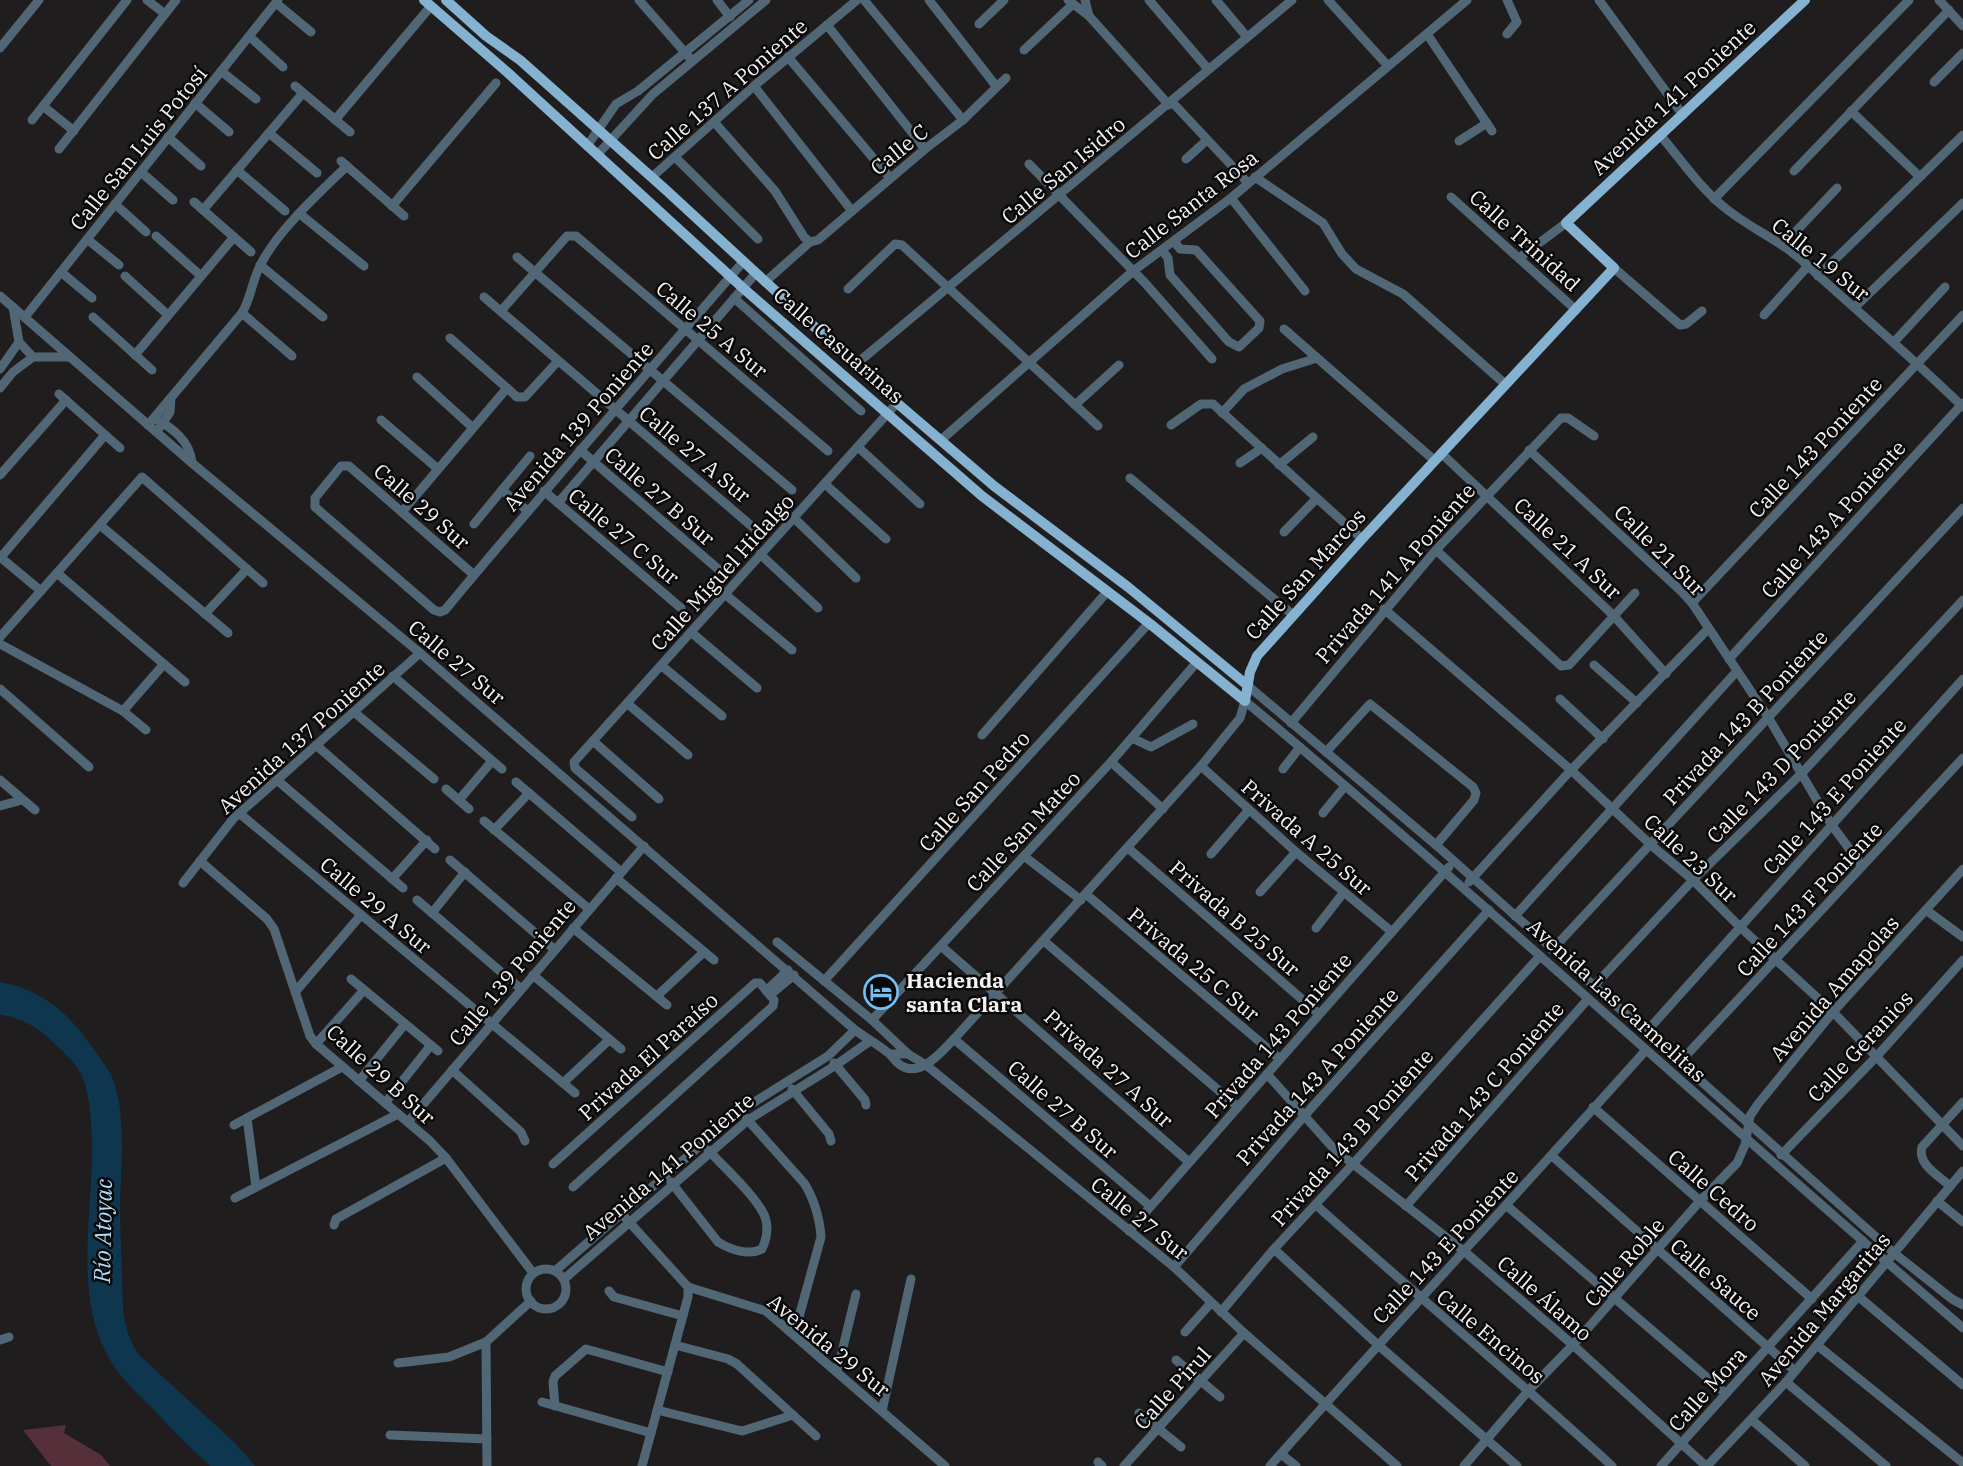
<svg xmlns="http://www.w3.org/2000/svg" width="1963" height="1466" font-family="'IBM Plex Serif',serif">
  <rect width="100%" height="100%" fill="#201d1e"/>
  <polygon fill="#55303b" points="66,1425 64,1433 101,1455 110,1466 51,1466 23,1430"/>
  <path fill="#0e364e" d="M0,982C34,988 59,1005 80,1031C90,1045 103,1060 111,1075C127,1109 121,1167 120,1203C120,1226 121,1250 122,1273C123,1305 121,1328 139,1355L235,1443L255,1466H210C191,1448 172,1429 154,1410C130,1386 113,1372 100,1339C76,1276 94,1204 92,1139C91,1118 90,1096 82,1076C76,1062 62,1051 51,1040C39,1028 17,1016 0,1015Z"/>
  <g fill="none" stroke-linecap="round" stroke-linejoin="round">
    <g stroke="#526776" stroke-width="9">
      <polyline points="147,0 165,14"/>
      <polyline points="639,0 689,57"/>
      <polyline points="717,0 730,17"/>
      <polyline points="864,0 963,120"/>
      <polyline points="929,0 996,86"/>
      <polyline points="1068,0 1089,16 1169,105"/>
      <polyline points="1085,0 1089,16"/>
      <polyline points="1149,0 1208,69"/>
      <polyline points="1216,0 1247,37"/>
      <polyline points="1328,0 1388,66"/>
      <polyline points="1599,0 1683,115"/>
      <polyline points="1939,0 1963,26"/>
      <polyline points="276,3 311,32"/>
      <polyline points="979,24 1004,0"/>
      <polyline points="827,25 925,149"/>
      <polyline points="1427,34 1492,131"/>
      <polyline points="1507,34 1517,22 1507,0"/>
      <polyline points="249,36 283,67"/>
      <polyline points="0,48 39,0"/>
      <polyline points="1024,50 1072,5"/>
      <polyline points="788,57 890,178"/>
      <polyline points="221,71 256,99"/>
      <polyline points="1934,82 1963,53"/>
      <polyline points="295,86 350,132"/>
      <polyline points="754,86 852,211"/>
      <polyline points="1172,102 1248,183"/>
      <polyline points="195,103 229,132"/>
      <polyline points="43,106 74,131"/>
      <polyline points="1851,111 1920,177"/>
      <polyline points="32,120 127,0"/>
      <polyline points="335,120 431,6"/>
      <polyline points="715,123 775,191 804,237 810,242"/>
      <polyline points="269,133 317,173"/>
      <path d="M1661,136C1682,161 1702,191 1729,211C1755,231 1785,243 1808,266C1859,313 1913,358 1963,407"/>
      <polyline points="168,137 201,166"/>
      <polyline points="1459,141 1487,123"/>
      <polyline points="587,146 616,104 638,91 749,0"/>
      <polyline points="59,149 176,0"/>
      <polyline points="597,155 653,94 766,0"/>
      <polyline points="675,157 758,239"/>
      <polyline points="1186,159 1207,140"/>
      <polyline points="341,161 404,216"/>
      <polyline points="1029,164 1145,283 1212,359"/>
      <polyline points="237,170 285,211"/>
      <polyline points="1794,171 1949,10"/>
      <polyline points="141,172 173,200"/>
      <polyline points="652,177 754,86 857,0"/>
      <polyline points="1255,177 1323,223 1342,254 1356,269 1403,294 1504,383"/>
      <polyline points="1451,197 1576,310"/>
      <polyline points="1231,198 1305,291"/>
      <polyline points="1714,199 1909,0"/>
      <polyline points="194,202 251,252"/>
      <polyline points="115,204 146,232"/>
      <polyline points="392,206 496,83"/>
      <polyline points="203,210 303,93"/>
      <polyline points="300,214 364,266"/>
      <polyline points="156,236 201,276"/>
      <polyline points="87,239 119,265"/>
      <polyline points="1783,245 1837,188"/>
      <polyline points="1162,250 1168,258 1170,275 1229,342 1239,347 1259,328 1260,321 1196,250 1180,249 1174,241"/>
      <polyline points="517,257 792,490"/>
      <polyline points="1519,258 1566,223"/>
      <polyline points="260,265 323,317"/>
      <polyline points="1614,268 1680,325 1686,324 1702,311"/>
      <polyline points="61,272 92,298"/>
      <polyline points="125,276 168,315"/>
      <polyline points="1818,276 1963,135"/>
      <polyline points="765,282 810,242 818,240 925,149 963,120 1006,78"/>
      <polyline points="848,289 895,244 902,245 1098,426"/>
      <path d="M0,296L192,463L420,653L855,1030C866,1038 877,1044 887,1052C892,1055 894,1061 899,1064C919,1080 941,1052 954,1039L1201,766L1240,718L1245,701"/>
      <polyline points="484,297 755,529"/>
      <polyline points="734,298 861,411"/>
      <polyline points="13,307 19,342 33,357 70,357"/>
      <polyline points="1855,307 1963,203"/>
      <polyline points="501,311 567,236 576,236 828,451"/>
      <polyline points="242,313 292,356"/>
      <polyline points="1764,315 1808,266"/>
      <polyline points="25,317 278,0"/>
      <polyline points="93,317 152,370"/>
      <polyline points="1284,329 1434,460"/>
      <polyline points="450,338 517,397 525,397 558,361"/>
      <polyline points="1894,342 1945,287"/>
      <polyline points="135,355 234,237"/>
      <polyline points="855,365 1292,0"/>
      <polyline points="0,369 19,342"/>
      <polyline points="417,377 473,428"/>
      <polyline points="0,388 13,372 33,357"/>
      <polyline points="59,394 120,448"/>
      <polyline points="1075,405 1119,365"/>
      <polyline points="1222,413 1244,389 1282,369 1317,358"/>
      <path d="M154,418C173,428 190,441 192,463"/>
      <polyline points="381,420 438,469"/>
      <path d="M148,425L242,313C251,298 252,281 260,266C276,232 319,193 347,166"/>
      <polyline points="1171,425 1201,404 1213,404 1362,539"/>
      <polyline points="160,427 170,412 171,398"/>
      <polyline points="941,440 1132,272 1231,198 1467,0"/>
      <polyline points="858,447 920,504"/>
      <polyline points="580,450 718,569"/>
      <polyline points="1529,450 1682,592 1692,603 1768,717 1831,824 1862,866"/>
      <polyline points="1441,453 1613,615 1666,674"/>
      <polyline points="1240,463 1262,448"/>
      <polyline points="1279,465 1313,437"/>
      <polyline points="0,475 66,400"/>
      <polyline points="1130,478 1293,615"/>
      <polyline points="825,484 886,539"/>
      <polyline points="502,490 528,511"/>
      <polyline points="544,491 681,608"/>
      <polyline points="558,503 756,273"/>
      <polyline points="402,512 507,388"/>
      <polyline points="794,518 856,578"/>
      <polyline points="474,524 530,456"/>
      <polyline points="100,525 228,633"/>
      <polyline points="1284,532 1316,499"/>
      <polyline points="1436,550 1561,666 1569,665 1635,593"/>
      <polyline points="760,554 818,608"/>
      <polyline points="0,557 41,591"/>
      <polyline points="1,557 105,435"/>
      <polyline points="57,573 185,682"/>
      <path d="M474,575L349,466H341L315,498V507L434,610L440,612L445,610C543,492 644,377 743,262"/>
      <polyline points="726,595 792,650"/>
      <polyline points="1692,603 1963,315"/>
      <polyline points="1384,609 1571,770 1651,845 1693,880 1740,927 1833,1012 1963,1146"/>
      <polyline points="205,614 247,569"/>
      <polyline points="692,633 757,688"/>
      <polyline points="0,637 142,477 263,583"/>
      <polyline points="0,644 123,711 146,730"/>
      <polyline points="1729,659 1963,403"/>
      <polyline points="1594,665 1637,703"/>
      <polyline points="662,666 722,716"/>
      <polyline points="393,676 502,769"/>
      <polyline points="1247,685 1436,845 1894,1253 1952,1299 1963,1305"/>
      <polyline points="0,689 89,767"/>
      <polyline points="1560,699 1603,739"/>
      <path d="M1245,701C1489,905 1722,1121 1963,1328"/>
      <polyline points="628,704 688,755"/>
      <polyline points="123,711 164,664"/>
      <polyline points="354,712 434,779"/>
      <polyline points="1291,723 1436,550 1561,418 1568,418 1594,436"/>
      <polyline points="982,735 1107,592"/>
      <polyline points="1132,738 1151,747 1193,724"/>
      <polyline points="593,741 659,799"/>
      <polyline points="316,745 435,849"/>
      <polyline points="1326,752 1370,704 1473,787 1476,793 1474,800 1436,845"/>
      <polyline points="1111,762 1163,809"/>
      <polyline points="1201,766 1296,852 1392,932"/>
      <polyline points="1283,769 1300,747"/>
      <polyline points="0,780 35,810"/>
      <polyline points="277,780 403,888"/>
      <polyline points="516,782 621,872"/>
      <polyline points="446,789 469,809"/>
      <polyline points="459,800 492,761"/>
      <polyline points="0,806 22,800"/>
      <polyline points="239,813 575,1093"/>
      <polyline points="1323,813 1345,786"/>
      <polyline points="632,817 575,768 574,762 897,403"/>
      <polyline points="484,821 589,909"/>
      <polyline points="494,830 529,793"/>
      <polyline points="1128,848 1319,1014"/>
      <polyline points="1211,854 1248,811"/>
      <polyline points="1024,856 1081,900"/>
      <polyline points="450,860 555,950"/>
      <polyline points="200,861 267,919 274,929 310,1036 316,1044 430,1141 446,1158 533,1273"/>
      <polyline points="616,878 714,960"/>
      <polyline points="392,879 427,840"/>
      <polyline points="1469,882 1571,770 1708,629"/>
      <polyline points="183,883 233,819 420,653"/>
      <polyline points="1260,892 1296,852"/>
      <polyline points="1087,895 1280,1059"/>
      <polyline points="417,900 521,989"/>
      <polyline points="1926,910 1963,937"/>
      <polyline points="432,913 465,872"/>
      <polyline points="1515,916 1737,671"/>
      <polyline points="573,928 667,1005"/>
      <polyline points="1316,928 1344,892"/>
      <polyline points="1044,941 1238,1107"/>
      <polyline points="777,942 872,1020 907,1053"/>
      <polyline points="941,946 1189,1162"/>
      <polyline points="1552,950 1963,508"/>
      <polyline points="533,975 621,1049"/>
      <polyline points="351,979 438,1051"/>
      <polyline points="824,981 1149,623"/>
      <polyline points="1593,987 1693,880 1802,773 1963,600"/>
      <polyline points="296,991 361,915"/>
      <polyline points="766,991 788,970"/>
      <polyline points="770,995 794,975"/>
      <polyline points="657,996 704,952"/>
      <polyline points="872,1020 1111,762 1197,662"/>
      <polyline points="1647,1031 1963,679"/>
      <polyline points="954,1039 1150,1206"/>
      <polyline points="316,1044 364,990"/>
      <polyline points="890,1054 908,1054 926,1065 1174,1267 1244,1333 1397,1466"/>
      <polyline points="1680,1062 1963,758"/>
      <polyline points="834,1063 865,1100 866,1105"/>
      <polyline points="452,1070 521,1132 525,1141"/>
      <polyline points="1267,1074 1334,1149 1465,1252 1573,1345 1706,1466"/>
      <polyline points="359,1081 405,1024"/>
      <polyline points="563,1083 609,1040"/>
      <polyline points="792,1089 829,1134 831,1141"/>
      <polyline points="385,1103 431,1045"/>
      <polyline points="1593,1107 1812,1299"/>
      <polyline points="247,1118 256,1187"/>
      <path d="M746,1118L804,1183C814,1198 820,1220 821,1237L794,1335"/>
      <polyline points="408,1122 644,846"/>
      <polyline points="234,1125 342,1067"/>
      <polyline points="1781,1155 1877,1056 1963,960"/>
      <polyline points="1552,1156 1795,1371"/>
      <polyline points="553,1164 755,983 760,983 774,1000 773,1006 573,1187"/>
      <path d="M671,1182L718,1242C731,1250 749,1256 762,1249C767,1238 769,1228 765,1217C758,1198 723,1166 708,1150"/>
      <path d="M1950,1186C1938,1175 1917,1164 1922,1147L1963,1102"/>
      <polyline points="235,1198 398,1114"/>
      <polyline points="1937,1201 1963,1222"/>
      <path d="M1316,1205C1414,1293 1515,1377 1612,1466"/>
      <polyline points="1506,1205 1725,1393"/>
      <polyline points="1406,1206 1588,999"/>
      <polyline points="621,1213 688,1287 766,1311 945,1466"/>
      <polyline points="334,1225 336,1219 446,1158"/>
      <polyline points="1129,1231 1449,867"/>
      <polyline points="1274,1249 1377,1344 1517,1466"/>
      <polyline points="1174,1267 1305,1115 1489,910"/>
      <circle cx="546" cy="1289" r="20"/>
      <polyline points="555,1271 740,1111 828,1056 855,1030"/>
      <polyline points="564,1279 748,1120 836,1065 870,1041"/>
      <polyline points="609,1291 614,1297 683,1316"/>
      <polyline points="1859,1297 1963,1385"/>
      <polyline points="1221,1312 1274,1249 1353,1164 1540,956"/>
      <polyline points="1185,1332 1211,1303"/>
      <polyline points="0,1340 9,1337"/>
      <polyline points="486,1342 487,1466"/>
      <polyline points="675,1345 728,1359 737,1364 816,1436"/>
      <polyline points="1817,1345 1963,1463"/>
      <polyline points="1176,1360 1220,1397"/>
      <polyline points="398,1363 449,1357 486,1342 531,1301"/>
      <polyline points="837,1372 856,1294"/>
      <polyline points="1786,1382 1886,1466"/>
      <polyline points="542,1402 651,1433"/>
      <polyline points="555,1406 553,1382 555,1376 586,1349 668,1372"/>
      <polyline points="657,1410 742,1431 793,1415"/>
      <polyline points="882,1411 911,1279"/>
      <polyline points="1139,1413 1181,1447"/>
      <polyline points="1752,1420 1805,1466"/>
      <polyline points="390,1435 487,1439"/>
      <polyline points="1281,1454 1296,1466"/>
      <polyline points="1098,1462 1102,1466"/>
      <polyline points="642,1466 688,1297 688,1287"/>
      <polyline points="1124,1466 1244,1333"/>
      <path d="M1270,1466C1394,1326 1522,1189 1646,1050"/>
      <polyline points="1464,1466 1529,1390 1573,1345 1700,1201 1737,1163 1745,1145 1750,1116 1758,1104 1833,1012 1963,869"/>
      <polyline points="1661,1466 1863,1241"/>
      <polyline points="1707,1466 1786,1382 1963,1171"/>
    </g>
    <g stroke="#86b2d1" stroke-width="10">
      <polyline points="424,0 507,72 743,288 982,496 1149,623 1245,701 1250,672 1257,656 1362,539 1614,268 1566,223 1805,0"/>
      <polyline points="446,0 486,36 520,60 666,190 897,403 994,486 1128,587 1247,685"/>
    </g>
  </g>
  <defs>
    <g id="hotel-ring" transform="scale(1.75)"><circle r="9.5" fill="#090808" stroke="#72c1f5" stroke-width="1.5"/><path d="M-6-4.5h1.5V1H6V5H4.5V3h-9V5H-6ZM-4 0a1.8 1.8 0 1 1 3.6 0ZM.5 0V-2.5h3Q6-2.5 6 0Z" fill="#72c1f5"/></g>
  </defs>
  <g fill-rule="evenodd">
    <use href="#hotel-ring" x="881" y="992"/>
  </g>
  <g text-anchor="middle" dominant-baseline="central" stroke-width="5" stroke-linejoin="round" paint-order="stroke">
    <g font-size="21" fill="#f5f2f3" stroke="#090808">
      <text transform="translate(727 89) rotate(-41)">Calle 137 A Poniente</text>
      <text transform="translate(1673 97) rotate(-43)">Avenida 141 Poniente</text>
      <text transform="translate(138 148) rotate(-51)">Calle San Luis Potosí</text>
      <text transform="translate(899 149) rotate(-39)">Calle C</text>
      <text transform="translate(1063 170) rotate(-40)">Calle San Isidro</text>
      <text transform="translate(1191 204) rotate(-38)">Calle Santa Rosa</text>
      <text transform="translate(1525 240) rotate(42)">Calle Trinidad</text>
      <text transform="translate(1821 259) rotate(39)">Calle 19 Sur</text>
      <text transform="translate(712 329) rotate(40)">Calle 25 A Sur</text>
      <text transform="translate(839 345) rotate(41)">Calle Casuarinas</text>
      <text transform="translate(578 426) rotate(-49)">Avenida 139 Poniente</text>
      <text transform="translate(1815 447) rotate(-47)">Calle 143 Poniente</text>
      <text transform="translate(695 454) rotate(40)">Calle 27 A Sur</text>
      <text transform="translate(660 496) rotate(41)">Calle 27 B Sur</text>
      <text transform="translate(422 506) rotate(41)">Calle 29 Sur</text>
      <text transform="translate(1833 519) rotate(-48)">Calle 143 A Poniente</text>
      <text transform="translate(624 536) rotate(40)">Calle 27 C Sur</text>
      <text transform="translate(1568 548) rotate(43)">Calle 21 A Sur</text>
      <text transform="translate(1660 550) rotate(45)">Calle 21 Sur</text>
      <text transform="translate(722 572) rotate(-48)">Calle Miguel Hidalgo</text>
      <text transform="translate(1395 573) rotate(-49)">Privada 141 A Poniente</text>
      <text transform="translate(1305 574) rotate(-48)">Calle San Marcos</text>
      <text transform="translate(457 662) rotate(40)">Calle 27 Sur</text>
      <text transform="translate(1745 717) rotate(-47)">Privada 143 B Poniente</text>
      <text transform="translate(301 737) rotate(-42)">Avenida 137 Poniente</text>
      <text transform="translate(1781 766) rotate(-46)">Calle 143 D Poniente</text>
      <text transform="translate(974 791) rotate(-48)">Calle San Pedro</text>
      <text transform="translate(1834 796) rotate(-48)">Calle 143 E Poniente</text>
      <text transform="translate(1023 831) rotate(-47)">Calle San Mateo</text>
      <text transform="translate(1307 837) rotate(41)">Privada A 25 Sur</text>
      <text transform="translate(1691 858) rotate(43)">Calle 23 Sur</text>
      <text transform="translate(1809 899) rotate(-47)">Calle 143 F Poniente</text>
      <text transform="translate(376 905) rotate(40)">Calle 29 A Sur</text>
      <text transform="translate(1235 918) rotate(41)">Privada B 25 Sur</text>
      <text transform="translate(1194 964) rotate(40)">Privada 25 C Sur</text>
      <text transform="translate(512 972) rotate(-50)">Calle 139 Poniente</text>
      <text transform="translate(1834 988) rotate(-49)">Avenida Amapolas</text>
      <text transform="translate(1617 1000) rotate(42)">Avenida Las Carmelitas</text>
      <text transform="translate(1278 1035) rotate(-49)">Privada 143 Poniente</text>
      <text transform="translate(1860 1046) rotate(-47)">Calle Geranios</text>
      <text transform="translate(648 1056) rotate(-42)">Privada El Paraíso</text>
      <text transform="translate(1109 1068) rotate(42)">Privada 27 A Sur</text>
      <text transform="translate(381 1074) rotate(42)">Calle 29 B Sur</text>
      <text transform="translate(1317 1076) rotate(-48)">Privada 143 A Poniente</text>
      <text transform="translate(1484 1091) rotate(-49)">Privada 143 C Poniente</text>
      <text transform="translate(1063 1109) rotate(41)">Calle 27 B Sur</text>
      <text transform="translate(1352 1137) rotate(-48)">Privada 143 B Poniente</text>
      <text transform="translate(668 1166) rotate(-40)">Avenida 141 Poniente</text>
      <text transform="translate(1714 1190) rotate(41)">Calle Cedro</text>
      <text transform="translate(1140 1218) rotate(39)">Calle 27 Sur</text>
      <text transform="translate(1445 1246) rotate(-47)">Calle 143 E Poniente</text>
      <text transform="translate(1624 1262) rotate(-49)">Calle Roble</text>
      <text transform="translate(1716 1279) rotate(41)">Calle Sauce</text>
      <text transform="translate(1545 1298) rotate(41)">Calle Álamo</text>
      <text transform="translate(1824 1309) rotate(-50)">Avenida Margaritas</text>
      <text transform="translate(1491 1336) rotate(40)">Calle Encinos</text>
      <text transform="translate(829 1345) rotate(39)">Avenida 29 Sur</text>
      <text transform="translate(1172 1388) rotate(-48)">Calle Pirul</text>
      <text transform="translate(1707 1389) rotate(-48)">Calle Mora</text>
    </g>
    <g font-size="21" font-weight="bold" fill="#f5f2f3" stroke="#090808" text-anchor="start">
      <text x="906" y="980">Hacienda<tspan x="906" dy="24">santa Clara</tspan></text>
    </g>
    <g font-size="23" font-style="italic" fill="#b1ddfd" stroke="#090808">
      <text transform="translate(102 1231) rotate(-89)">Río Atoyac</text>
    </g>
  </g>
</svg>
